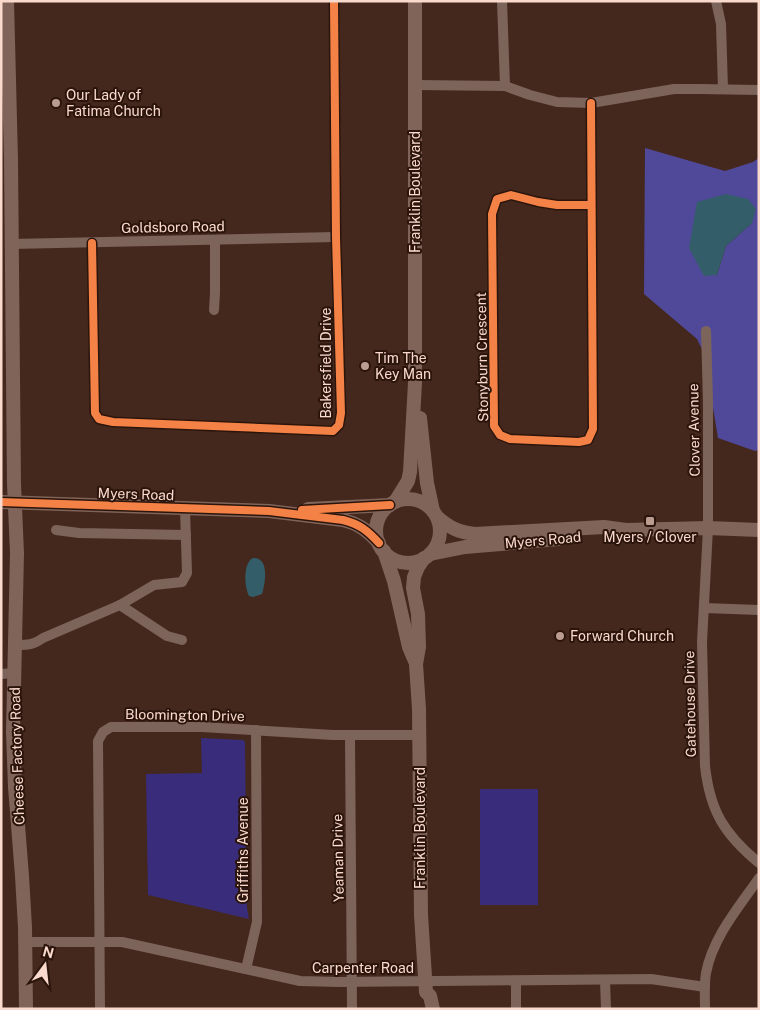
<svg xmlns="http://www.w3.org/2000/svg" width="760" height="1010" font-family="'Public Sans',sans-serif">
  <rect width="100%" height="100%" fill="#44281d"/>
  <g fill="#392c7a">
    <polygon points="201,738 243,740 245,742 247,908 249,919 148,895 146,774 202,773"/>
    <rect x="480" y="789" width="58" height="116"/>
  </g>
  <path fill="#504999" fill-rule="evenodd" d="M645,148L725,171L753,162L759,158V450L755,451L718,438L704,353L697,339L644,294ZM726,194L752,223L726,246L717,275Z"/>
  <g fill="#335d69">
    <polygon points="726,194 748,199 756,209 752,223 726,246 717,275 704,276 689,248 697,202"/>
    <path d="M253,558C270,557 265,584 262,594L253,597L249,596C244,586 243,563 253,558Z"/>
  </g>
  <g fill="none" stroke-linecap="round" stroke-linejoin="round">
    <g stroke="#7c645b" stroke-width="10">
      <polyline points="502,1 505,86"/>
      <polyline points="716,1 721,24 723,89"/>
      <polyline points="416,85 505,86 530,95 557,102 591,103 674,89 699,89 759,90"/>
      <polyline points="591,103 593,429 588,440 579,442 510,439 500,435 494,426 492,214 497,199 511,195 538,202 557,205 591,205"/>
      <polyline points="92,243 95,413 99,419 113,422 333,431 339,425 341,413 336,237 334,1"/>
      <polyline points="11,244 336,237"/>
      <polyline points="214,310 215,293 215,240"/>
      <path d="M706,331L708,402V528L702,642L705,766C710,811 724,834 759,863"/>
      <polyline points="56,530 79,533 186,535"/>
      <polyline points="120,605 167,636 182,640"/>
      <polyline points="704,608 759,610"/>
      <path d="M16,645C28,645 33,645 43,638L120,605L154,585L182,582L187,573L185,509"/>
      <polyline points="1,674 14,673"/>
      <polyline points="350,735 352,1009"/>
      <polyline points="25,942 122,942 300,981 339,982 651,979 705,987"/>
      <polyline points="246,969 257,922 256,730"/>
      <polyline points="605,980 606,1009"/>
      <polyline points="100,1009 98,741 103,732 111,727 202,727 333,735 419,735"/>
      <polyline points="516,1009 516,981"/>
      <path d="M705,1009C705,997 704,985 706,973C713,937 739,907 759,878"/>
    </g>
    <g stroke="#806459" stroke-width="14">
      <polyline points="7,1 11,160 14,484 17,553 13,732 15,787 22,876 25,927 26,1009"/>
      <polyline points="420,418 427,483 433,511"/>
      <circle cx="408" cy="531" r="32"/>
      <path d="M1,502L269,511L343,520C359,524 367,530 379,543"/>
      <polyline points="395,502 408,481 410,472 415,383 415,1"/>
      <polyline points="308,509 390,505"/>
      <path d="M437,517C450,528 458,532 475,534L604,527L626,530L708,528L759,530"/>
      <polyline points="384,551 394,581 409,647 415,661"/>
      <polyline points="430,554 465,547 558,539"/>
      <polyline points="424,558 418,567 414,577 413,588 418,614 419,647 416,664 419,709 421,915 426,992 430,996 433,1009"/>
    </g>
    <g stroke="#2a140b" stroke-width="11">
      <g id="cycleway">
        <polyline points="591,103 593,429 588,440 579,442 510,439 500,435 494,426 492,214 497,199 511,195 538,202 557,205 591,205"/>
        <polyline points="92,243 95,413 99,419 113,422 333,431 339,425 341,413 336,237 334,1"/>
        <path d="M1,502L269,511L343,520C359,524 367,530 379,543"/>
        <polyline points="302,510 390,505"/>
      </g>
    </g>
    <use href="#cycleway" stroke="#f48246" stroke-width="8"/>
  </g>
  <g fill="#bb9c90" stroke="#2a140b" stroke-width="2">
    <circle cx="56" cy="103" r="5"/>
    <circle cx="365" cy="366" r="5"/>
    <rect x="645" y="516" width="10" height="10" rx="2.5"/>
    <circle cx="560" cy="636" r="5"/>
  </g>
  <g text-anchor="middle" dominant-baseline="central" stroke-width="4" stroke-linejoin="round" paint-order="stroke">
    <g font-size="14" fill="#fbdace" stroke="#2a140b" text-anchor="start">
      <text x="66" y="95">Our Lady of<tspan x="66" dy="16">Fatima Church</tspan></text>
      <text x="375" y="358">Tim The<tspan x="375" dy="16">Key Man</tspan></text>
      <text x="650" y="537" text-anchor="middle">Myers / Clover</text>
      <text x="570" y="636">Forward Church</text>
    </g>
    <g font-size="14" fill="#fbdace" stroke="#2a140b">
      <text transform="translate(415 192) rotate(-90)">Franklin Boulevard</text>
      <text transform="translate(173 227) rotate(-1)">Goldsboro Road</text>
      <text transform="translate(482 357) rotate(-91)">Stonyburn Crescent</text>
      <text transform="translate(326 363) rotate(-90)">Bakersfield Drive</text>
      <text transform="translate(694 430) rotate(-91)">Clover Avenue</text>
      <text transform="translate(136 494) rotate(2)">Myers Road</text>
      <text transform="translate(543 540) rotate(-5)">Myers Road</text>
      <text transform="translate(690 704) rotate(-91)">Gatehouse Drive</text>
      <text transform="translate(185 715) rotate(1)">Bloomington Drive</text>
      <text transform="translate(17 756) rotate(-92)">Cheese Factory Road</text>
      <text transform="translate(420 828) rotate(-90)">Franklin Boulevard</text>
      <text transform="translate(243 850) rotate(-90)">Griffiths Avenue</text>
      <text transform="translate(338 858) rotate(-91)">Yeaman Drive</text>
      <text x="363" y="968">Carpenter Road</text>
    </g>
  </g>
  <rect width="760" height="1010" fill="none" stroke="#fbdace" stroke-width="5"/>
  <g transform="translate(45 965) rotate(15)" stroke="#2a140b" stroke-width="4" paint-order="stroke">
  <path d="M0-4L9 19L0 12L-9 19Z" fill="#fbdace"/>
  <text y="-8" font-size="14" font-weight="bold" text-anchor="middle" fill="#fbdace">N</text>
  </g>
</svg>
